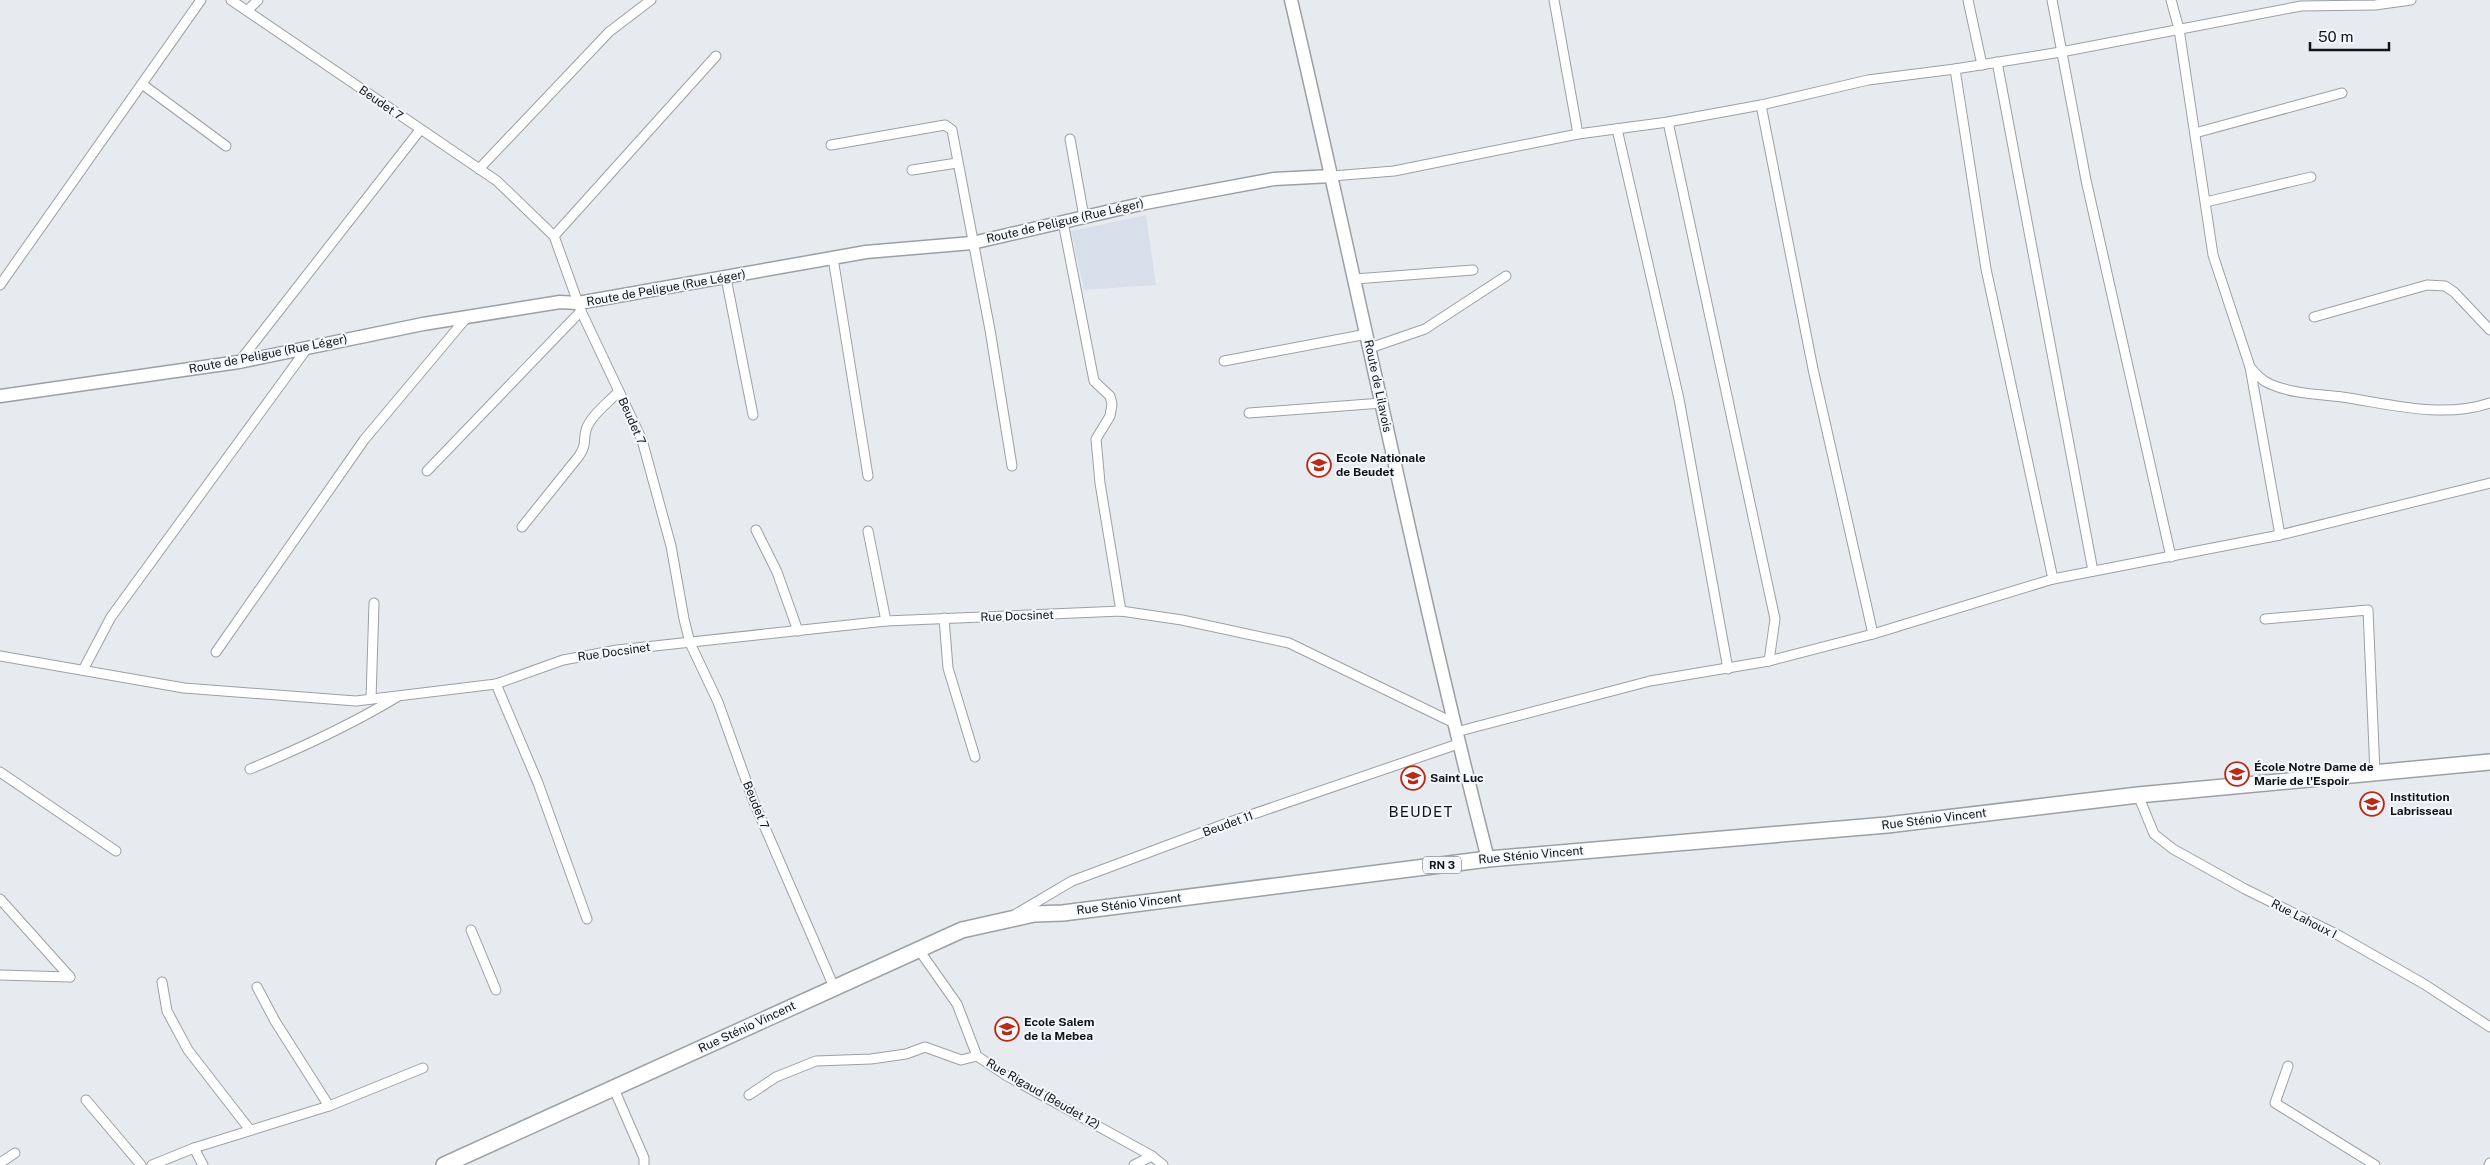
<svg xmlns="http://www.w3.org/2000/svg" width="2490" height="1165" font-family="'Public Sans',sans-serif">
  <rect width="100%" height="100%" fill="#e7ebf0"/>
  <polygon fill="#d7dfeb" points="1146,215 1156,285 1084,290 1071,231"/>
  <g fill="none" stroke-linecap="round" stroke-linejoin="round">
    <g stroke="#9ca0a5" stroke-width="11">
      <g id="street">
        <polyline points="231,0 497,181 554,236 581,311 642,440 671,546 684,619 690,643 718,702 753,800 834,987"/>
        <polyline points="1554,0 1578,134"/>
        <polyline points="1968,0 1982,65"/>
        <polyline points="2052,0 2086,180 2171,557"/>
        <path d="M2171,0L2179,29L2213,255L2250,367C2256,374 2261,380 2270,384C2293,394 2317,394 2342,397C2390,404 2442,419 2490,403"/>
        <polyline points="248,10 258,0"/>
        <polyline points="1997,62 2093,571"/>
        <polyline points="1955,69 1986,269 2053,579"/>
        <polyline points="142,84 226,146"/>
        <polyline points="1761,105 1813,369 1873,634"/>
        <polyline points="1668,122 1775,619 1769,661"/>
        <polyline points="1617,129 1679,399 1728,669"/>
        <polyline points="2195,133 2342,93"/>
        <polyline points="1070,139 1084,217"/>
        <polyline points="831,145 945,125 952,130 990,330 1012,466"/>
        <polyline points="479,169 609,32 651,0"/>
        <polyline points="912,170 957,163"/>
        <polyline points="1332,176 1394,171 1578,134 1668,122 1761,105 1868,80 1955,69 2061,52 2301,6 2375,5 2411,0"/>
        <polyline points="2206,202 2311,177"/>
        <polyline points="1063,222 1094,381 1110,396 1112,404 1110,416 1096,439 1100,483 1121,611"/>
        <polyline points="554,236 716,56"/>
        <polyline points="833,258 868,476"/>
        <polyline points="726,278 753,415"/>
        <polyline points="1355,279 1473,270"/>
        <polyline points="0,285 201,0"/>
        <polyline points="2314,317 2427,285 2445,286 2454,292 2490,330"/>
        <polyline points="1370,348 1425,329 1506,276"/>
        <polyline points="1224,361 1367,334"/>
        <polyline points="239,362 420,130"/>
        <polyline points="2250,367 2280,535"/>
        <polyline points="1249,413 1382,403"/>
        <polyline points="427,471 581,311"/>
        <path d="M522,527L579,456C587,444 583,441 586,430C590,416 609,402 619,391"/>
        <polyline points="756,530 777,572 798,631"/>
        <polyline points="868,531 886,621"/>
        <polyline points="944,618 948,668 975,757"/>
        <polyline points="2265,619 2368,610 2375,773"/>
        <polyline points="216,652 364,440 467,317"/>
        <polyline points="0,656 184,688 356,701 496,684 563,660 617,650 886,621 1121,611 1182,620 1289,643 1452,722"/>
        <polyline points="83,670 111,617 308,347"/>
        <polyline points="496,684 538,783 587,919"/>
        <polyline points="371,699 374,603"/>
        <polyline points="1456,732 1650,681 1769,661 1873,634 2053,579 2280,535 2490,483"/>
        <path d="M250,769C301,748 349,726 397,697"/>
        <polyline points="0,772 116,851"/>
        <polyline points="2138,795 2154,834 2173,849 2245,889 2338,935 2424,984 2490,1027"/>
        <polyline points="0,899 70,977"/>
        <polyline points="1016,914 1072,881 1230,822 1458,744"/>
        <polyline points="471,930 496,990"/>
        <polyline points="919,950 957,1004 977,1056 1007,1076 1152,1156 1163,1165"/>
        <polyline points="0,975 70,977"/>
        <polyline points="162,982 167,1011 188,1050 250,1130"/>
        <polyline points="2288,1066 2275,1103 2375,1165"/>
        <polyline points="614,1089 644,1158 644,1165"/>
        <polyline points="749,1095 776,1077 816,1061 871,1059 906,1054 925,1047 961,1060 977,1056"/>
        <polyline points="86,1100 141,1165"/>
        <polyline points="329,1106 423,1068"/>
        <polyline points="194,1148 203,1165"/>
        <polyline points="0,1163 15,1153"/>
        <polyline points="152,1165 194,1148 329,1106 275,1021 257,987"/>
        <polyline points="1134,1165 1152,1156"/>
        <polyline points="2489,1165 2490,1163"/>
      </g>
    </g>
    <g stroke="#9ca0a5" stroke-width="15">
      <g id="secondary">
        <path d="M1291,0C1358,286 1415,574 1488,859"/>
        <polyline points="0,396 239,362 423,324 560,302 578,303 866,252 972,243 1145,203 1274,179 1332,176"/>
      </g>
    </g>
    <g stroke="#9ca0a5" stroke-width="18">
      <polyline id="primary" points="444,1165 962,930 1034,914 1063,913 1488,859 1887,825 2138,795 2490,762"/>
    </g>
    <use href="#street" stroke="#fff" stroke-width="9"/>
    <use href="#secondary" stroke="#fff" stroke-width="12"/>
    <use href="#primary" stroke="#fff" stroke-width="15"/>
  </g>
  <defs>
    <g id="school-ring" transform="scale(1.25)"><circle r="9.5" fill="#f4f8fe" stroke="#b82c14" stroke-width="1.5"/><path d="M0-5L7-2L0 1L-7-2ZM-4 1L0 2.5L4 1V4Q0 6-4 4Z" fill="#b82c14"/></g>
  </defs>
  <g fill-rule="evenodd">
    <use href="#school-ring" x="1319" y="465"/>
    <use href="#school-ring" x="2237" y="774"/>
    <use href="#school-ring" x="1413" y="778"/>
    <use href="#school-ring" x="2372" y="804"/>
    <use href="#school-ring" x="1007" y="1029"/>
  </g>
  <g text-anchor="middle" dominant-baseline="central" stroke-width="4" stroke-linejoin="round" paint-order="stroke">
    <rect fill="#f4f8fe" stroke="#56585c" stroke-width="1" x="1423" y="856.5" width="38" height="17" rx="4"/>
    <g font-size="11" font-weight="bold" fill="#131416">
      <text x="1442" y="865">RN 3</text>
    </g>
    <g font-size="12" fill="#131416" stroke="#f4f8fe">
      <text transform="translate(381 103) rotate(35)">Beudet 7</text>
      <text transform="translate(1065 221) rotate(-13)">Route de Peligue (Rue Léger)</text>
      <text transform="translate(666 288) rotate(-10)">Route de Peligue (Rue Léger)</text>
      <text transform="translate(268 354) rotate(-11)">Route de Peligue (Rue Léger)</text>
      <text transform="translate(1378 386) rotate(78)">Route de Lilavois</text>
      <text transform="translate(632 421) rotate(66)">Beudet 7</text>
      <text transform="translate(1017 616) rotate(-2)">Rue Docsinet</text>
      <text transform="translate(614 652) rotate(-8)">Rue Docsinet</text>
      <text transform="translate(756 805) rotate(68)">Beudet 7</text>
      <text transform="translate(1934 819) rotate(-7)">Rue Sténio Vincent</text>
      <text transform="translate(1228 824) rotate(-20)">Beudet 11</text>
      <text transform="translate(1531 855) rotate(-5)">Rue Sténio Vincent</text>
      <text transform="translate(1129 904) rotate(-7)">Rue Sténio Vincent</text>
      <text transform="translate(2304 919) rotate(27)">Rue Lahoux I</text>
      <text transform="translate(747 1027) rotate(-25)">Rue Sténio Vincent</text>
      <text transform="translate(1043 1094) rotate(30)">Rue Rigaud (Beudet 12)</text>
    </g>
    <g font-size="12" font-weight="bold" fill="#131416" stroke="#f4f8fe" text-anchor="start">
      <text x="1336" y="458">Ecole Nationale<tspan x="1336" dy="14">de Beudet</tspan></text>
      <text x="2254" y="767">École Notre Dame de<tspan x="2254" dy="14">Marie de l'Espoir</tspan></text>
      <text x="1430" y="778">Saint Luc</text>
      <text x="2390" y="797">Institution<tspan x="2390" dy="14">Labrisseau</tspan></text>
      <text x="1024" y="1022">Ecole Salem<tspan x="1024" dy="14">de la Mebea</tspan></text>
    </g>
    <g font-size="15" letter-spacing="1" fill="#131416" stroke="#f4f8fe">
      <text x="1421" y="811">BEUDET</text>
    </g>
  </g>
  <path d="M2310 42v8h79v-8" fill="none" stroke="#131416" stroke-width="2.5"/>
  <text x="2318" y="42" font-size="15" fill="#131416" stroke="#f4f8fe" stroke-width="4" paint-order="stroke">50 m</text>
</svg>
